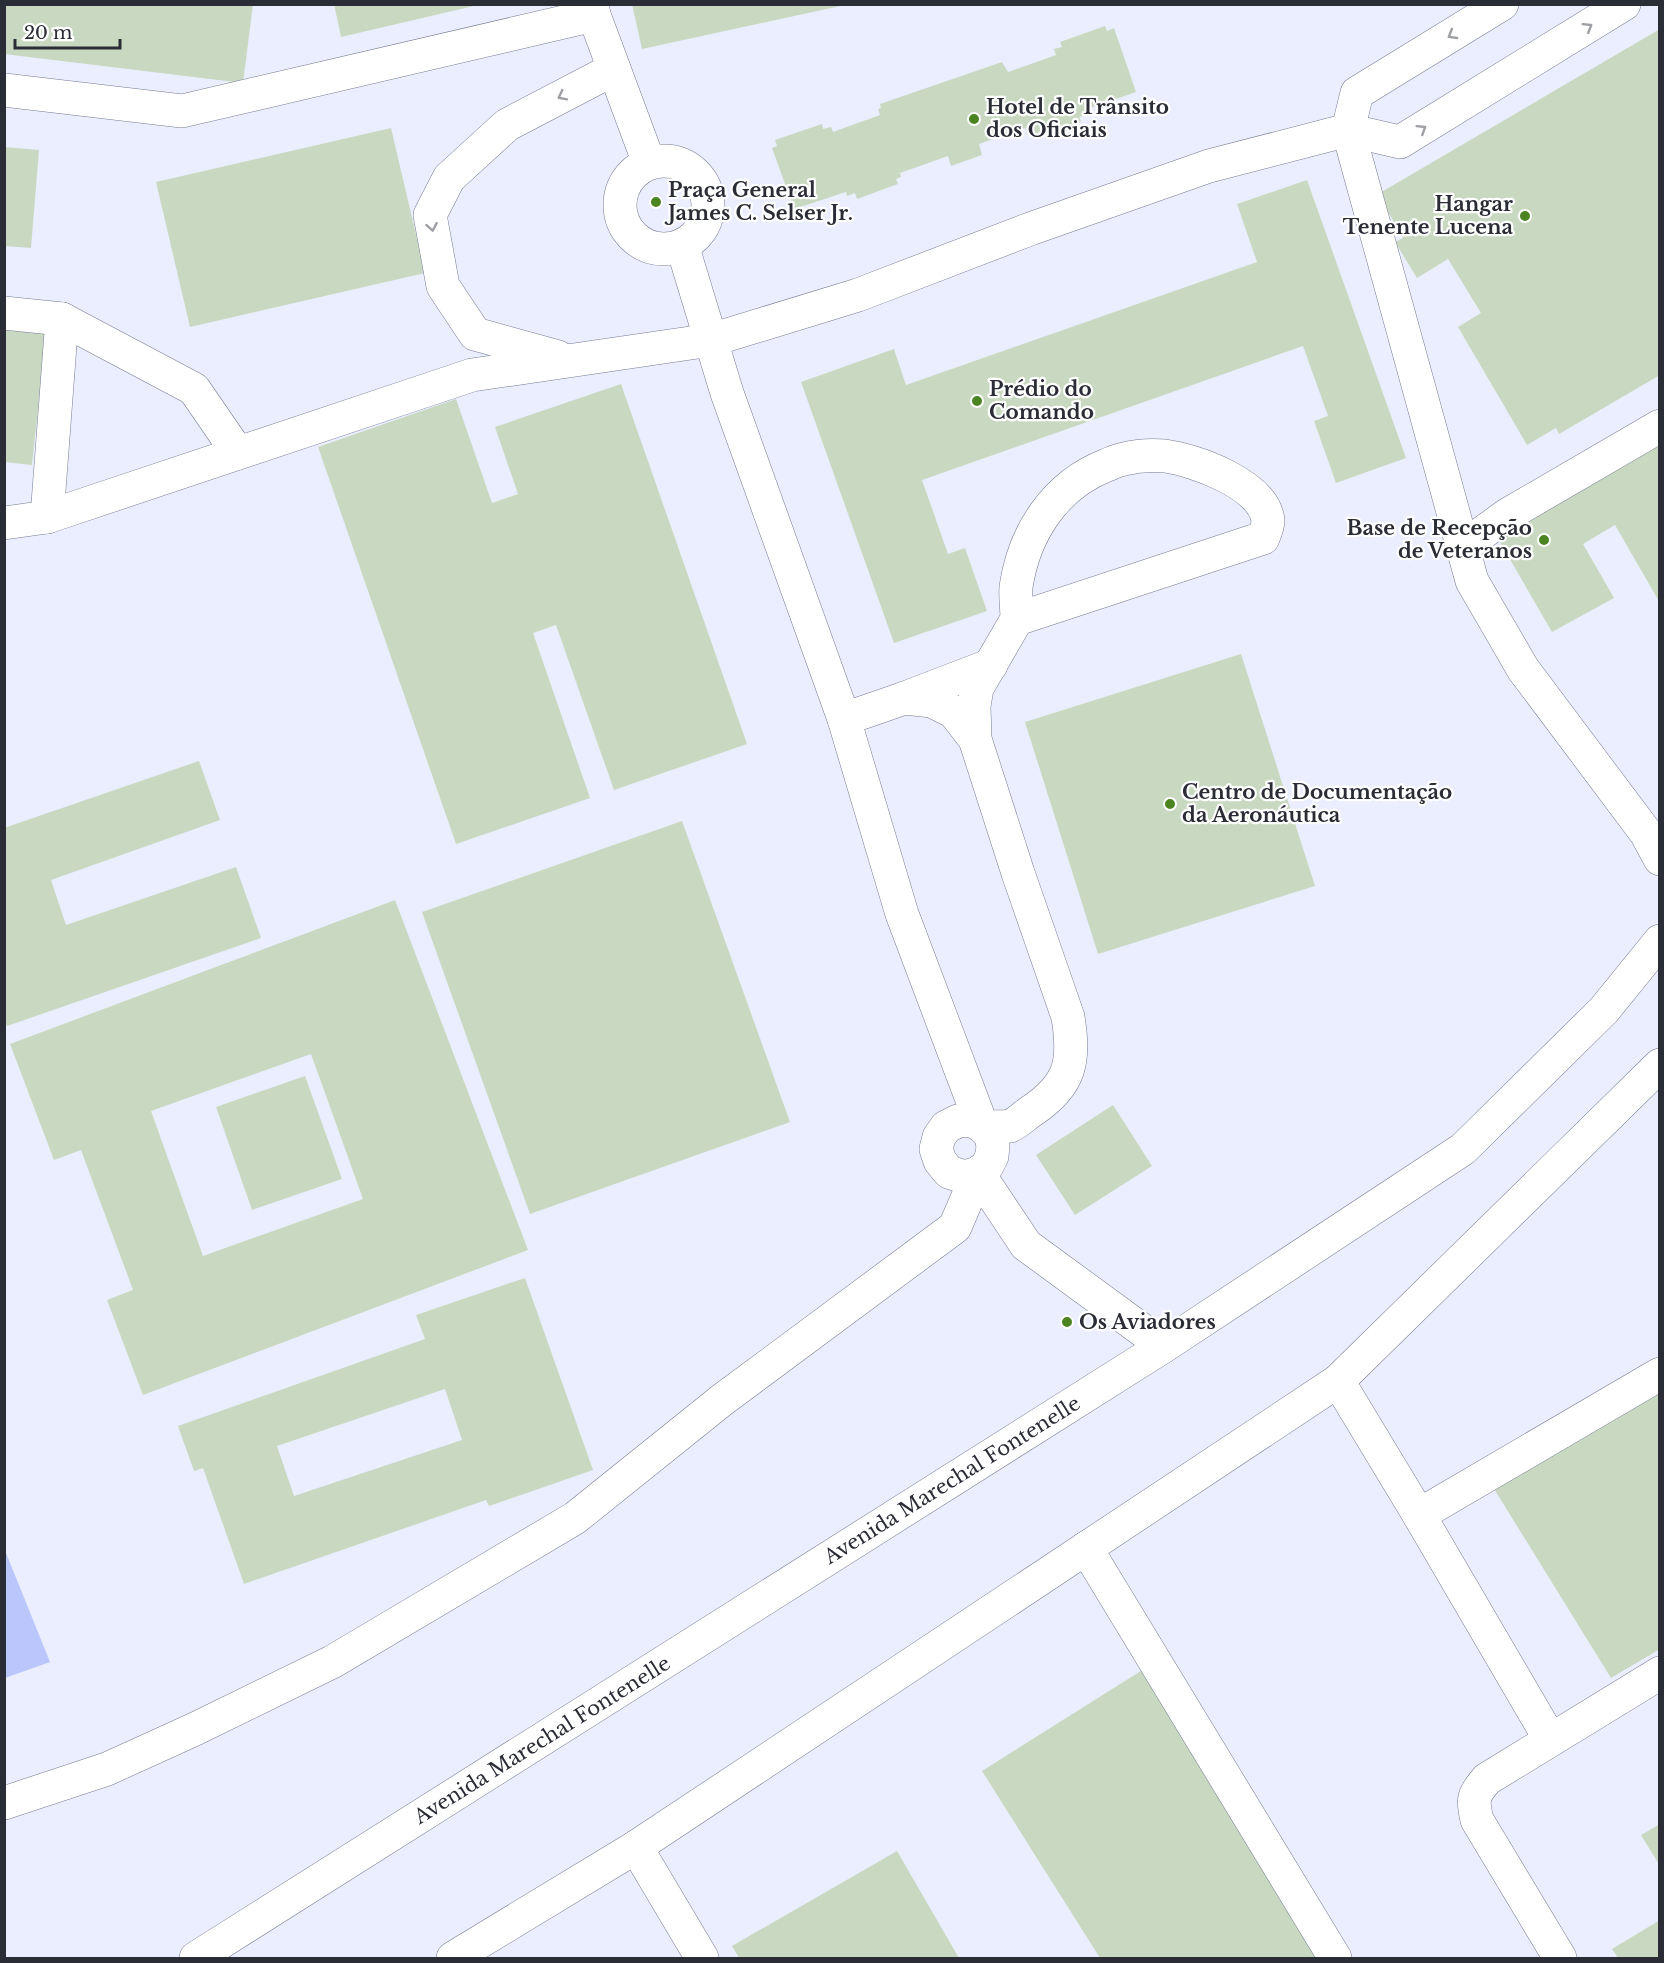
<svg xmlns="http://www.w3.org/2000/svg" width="1664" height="1963" font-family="'Libre Baskerville',serif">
  <rect width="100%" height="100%" fill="#eaeefe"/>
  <polygon fill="#bbc6fc" points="4,1548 50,1662 5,1678 4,1678"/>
  <g fill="#c9d9c1" fill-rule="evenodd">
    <polygon points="4,4 253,4 243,83 4,54"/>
    <polygon points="334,4 478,4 478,5 341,37"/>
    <polygon points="632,4 844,4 845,5 642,49"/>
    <polygon points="1105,26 1107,31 1114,28 1136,92 1085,110 1086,115 1079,117 1081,122 1035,138 1033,131 1027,134 1025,128 979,144 982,155 951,166 948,156 900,173 901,177 896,179 898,184 857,199 855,193 847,196 846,192 794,209 772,148 777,146 775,140 822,124 823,129 831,127 833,132 880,115 878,109 881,108 880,104 1002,62 1008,72 1056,55 1054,49 1062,47 1060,42"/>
    <polygon points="1660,29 1660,375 1559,434 1556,428 1527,445 1458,327 1481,313 1448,259 1417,278 1395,242 1403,238 1378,194"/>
    <polygon points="391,128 425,273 190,327 156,182"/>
    <polygon points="4,147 39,150 31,248 4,246"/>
    <polygon points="1307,180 1406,458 1336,483 1314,421 1328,416 1303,346 922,480 948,554 965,548 987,611 894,643 801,382 894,349 906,385 1257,262 1237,204"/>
    <polygon points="4,319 47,324 32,465 4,462"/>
    <polygon points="621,384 747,744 614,790 556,625 533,633 590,798 456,844 318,447 456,399 492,503 518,494 495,427"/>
    <polygon points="1660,445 1660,603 1615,525 1583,544 1614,598 1552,632 1497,537"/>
    <polygon points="1241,654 1315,886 1098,954 1025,722"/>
    <polygon points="199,761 220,820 51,880 66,925 236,867 261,938 7,1026 4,1019 4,828"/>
    <polygon points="682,821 790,1122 530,1214 422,912"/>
    <path d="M395,900L528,1250L143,1395L107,1300L133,1290L81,1150L54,1160L10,1044ZM311,1054L363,1199L203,1256L151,1111Z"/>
    <polygon points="305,1076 342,1179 252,1210 216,1107"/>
    <polygon points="1113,1105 1152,1166 1075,1215 1036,1155"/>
    <path d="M525,1278L593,1470L489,1506L486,1500L244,1584L203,1468L194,1471L178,1426L425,1339L416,1315ZM445,1389L462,1440L294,1496L277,1446Z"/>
    <polygon points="1660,1382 1660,1649 1611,1678 1491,1484"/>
    <polygon points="1144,1669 1328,1958 1100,1958 982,1771"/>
    <polygon points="1660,1824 1660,1866 1641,1835"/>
    <polygon points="897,1851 959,1958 739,1958 732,1946"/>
    <polygon points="1660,1920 1660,1958 1618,1958 1612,1949"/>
  </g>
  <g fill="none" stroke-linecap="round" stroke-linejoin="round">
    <g stroke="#767b92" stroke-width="34">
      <g id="minor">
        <polyline points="592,4 594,15 649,163"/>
        <polyline points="1502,4 1357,93 1348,130 1472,581 1523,669 1646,833 1660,859"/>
        <polyline points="4,90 182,111 594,15"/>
        <circle cx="664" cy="205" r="44"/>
        <path d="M682,245L727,393L844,719L902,914L982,1126C990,1126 1002,1128 1010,1126C1018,1123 1026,1114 1033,1110C1071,1084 1075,1061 1068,1017L1018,873L975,739L974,706L977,688L1017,619L1263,538C1265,533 1268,526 1268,521C1265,485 1195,460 1165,456C1153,455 1136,456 1124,459C1118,460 1112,463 1107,465C1055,485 1024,533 1016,587C1015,597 1017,609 1017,619"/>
        <polyline points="4,313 62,319 194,389 238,453"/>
        <polyline points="558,357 475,334 443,286 430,215 449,178 507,125 614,69"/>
        <polyline points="47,517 62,319"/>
        <polyline points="4,523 47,517 472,375 711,340 858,295 1030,229 1209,166 1348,130 1400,142 1624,4"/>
        <polyline points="1463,547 1507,515 1660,426"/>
        <polyline points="905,698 991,665"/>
        <polyline points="844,719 905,698 932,701 954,712 975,739"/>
        <polyline points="978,1173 1026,1245 1164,1346"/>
        <polyline points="1338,1381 1419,1515 1550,1739"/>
        <polyline points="1419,1515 1660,1374"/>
        <polyline points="1086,1548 1335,1958"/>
        <polyline points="4,1803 107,1769 195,1729 332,1662 575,1518 722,1400 955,1227 978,1173 987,1166 992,1156 993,1145 990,1134 982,1126 971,1120 958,1121 946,1127 939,1137 936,1149 940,1161 949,1172 964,1177 978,1173"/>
        <polyline points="636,1847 702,1958"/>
        <polyline points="453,1958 636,1847 1338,1381 1660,1065"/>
        <path d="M1560,1958L1477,1820C1472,1799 1473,1795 1487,1779L1660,1673"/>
      </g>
    </g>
    <g stroke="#767b92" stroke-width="34">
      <polyline id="major" points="196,1958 1164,1346 1463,1149 1604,1010 1660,941"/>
    </g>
    <use href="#minor" stroke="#fff" stroke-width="33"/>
    <use href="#major" stroke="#fff" stroke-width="33"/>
  </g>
  <defs><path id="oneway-chevron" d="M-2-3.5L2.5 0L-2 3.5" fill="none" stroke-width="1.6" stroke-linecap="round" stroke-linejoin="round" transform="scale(1.5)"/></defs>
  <g stroke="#9fa0a5">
    <use href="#oneway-chevron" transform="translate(1588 27) rotate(-32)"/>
    <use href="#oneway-chevron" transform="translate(1452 35) rotate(149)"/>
    <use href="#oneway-chevron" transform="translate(562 96) rotate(153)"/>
    <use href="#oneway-chevron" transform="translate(1422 129) rotate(-32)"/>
    <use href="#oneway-chevron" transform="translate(432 227) rotate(80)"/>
  </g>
  <g fill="#4b8420" stroke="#fff" stroke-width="2">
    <circle cx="974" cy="119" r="6"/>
    <circle cx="656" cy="202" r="6"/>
    <circle cx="1525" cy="216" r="6"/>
    <circle cx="977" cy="401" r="6"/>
    <circle cx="1544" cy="540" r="6"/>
    <circle cx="1170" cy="804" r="6"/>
    <circle cx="1067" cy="1322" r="6"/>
  </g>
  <g text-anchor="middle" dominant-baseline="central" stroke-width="4.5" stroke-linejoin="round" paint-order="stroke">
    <g font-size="20" font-weight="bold" fill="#2a2c36" stroke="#fff" text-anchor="start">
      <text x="986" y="107">Hotel de Trânsito<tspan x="986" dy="23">dos Oficiais</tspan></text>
      <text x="668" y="190">Praça General<tspan x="668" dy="23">James C. Selser Jr.</tspan></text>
      <text x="1513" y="204" text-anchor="end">Hangar<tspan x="1513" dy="23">Tenente Lucena</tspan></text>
      <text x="989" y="389">Prédio do<tspan x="989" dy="23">Comando</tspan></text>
      <text x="1532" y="528" text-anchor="end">Base de Recepção<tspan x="1532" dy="23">de Veteranos</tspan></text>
      <text x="1182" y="792">Centro de Documentação<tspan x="1182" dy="23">da Aeronáutica</tspan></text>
      <text x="1079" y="1322">Os Aviadores</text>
    </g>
    <g font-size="20" fill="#2a2c36" stroke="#fff">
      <text transform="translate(952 1480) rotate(-32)">Avenida Marechal Fontenelle</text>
      <text transform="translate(542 1740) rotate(-32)">Avenida Marechal Fontenelle</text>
    </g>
  </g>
  <rect width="1664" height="1963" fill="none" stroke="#2a2c36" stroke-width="12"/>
  <path d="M15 39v9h105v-9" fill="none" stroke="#2a2c36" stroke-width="3"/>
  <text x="24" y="39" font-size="18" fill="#2a2c36" stroke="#ffffff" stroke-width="4.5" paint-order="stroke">20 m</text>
</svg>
